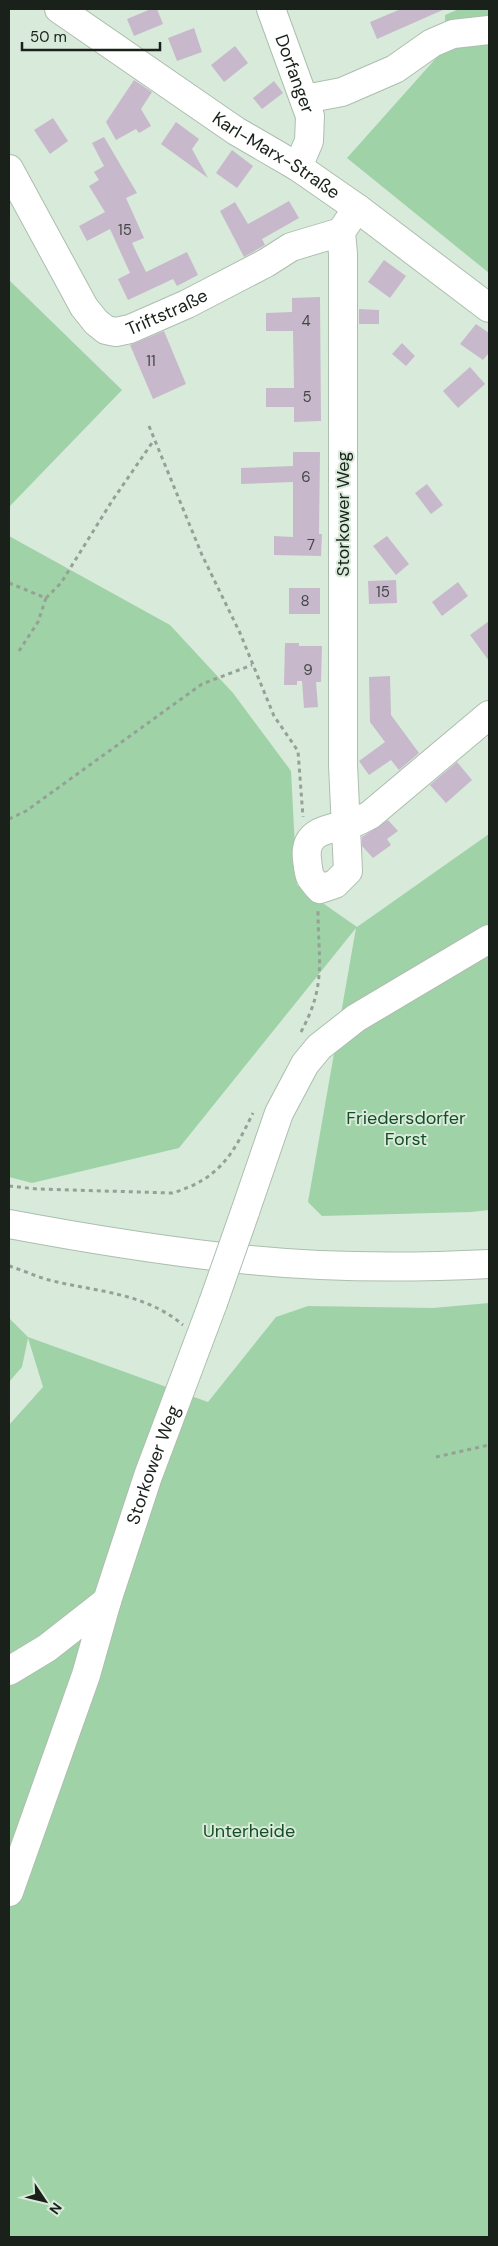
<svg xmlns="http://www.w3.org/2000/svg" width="498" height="2246" font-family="'DM Sans',sans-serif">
  <rect width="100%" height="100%" fill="#d8eada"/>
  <g fill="#a0d2a7">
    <polygon points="459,9 489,9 489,273 347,158 446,47 445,15"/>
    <polygon points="9,280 122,390 9,507"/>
    <polygon points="9,536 170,625 233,693 291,771 297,885 357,927 489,834 489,1210 471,1212 322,1216 308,1202 356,928 179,1148 32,1183 9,1177"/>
    <polygon points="489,1303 489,2237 9,2237 9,1425 43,1387 28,1338 22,1367 9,1382 9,1318 28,1337 208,1402 276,1317 308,1306 433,1308"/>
  </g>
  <g fill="#c7b9cb">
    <polygon points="151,9 157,9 163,24 134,36 127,19"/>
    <polygon points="401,9 445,9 377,39 370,22"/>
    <polygon points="194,28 202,52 177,61 168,38"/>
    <polygon points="235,46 248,63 224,82 211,65"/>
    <polygon points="134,80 152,92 141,109 151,126 139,133 136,129 116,140 106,122"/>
    <polygon points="274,81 283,93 262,109 253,98"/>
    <polygon points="53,118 68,141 50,154 34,130"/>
    <polygon points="176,122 199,139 192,149 208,178 161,144"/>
    <polygon points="104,137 137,193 126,198 144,238 132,243 146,272 187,252 198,275 177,286 173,279 128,300 118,279 130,273 110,229 87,241 79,226 105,212 89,186 99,180 94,172 104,166 92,143"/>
    <polygon points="232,150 253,166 237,188 216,173"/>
    <polygon points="289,201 299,218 262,239 265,245 244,257 220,211 235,202 248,224"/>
    <polygon points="384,260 406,276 390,298 368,282"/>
    <polygon points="320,297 321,421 294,422 294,407 266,407 266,388 294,388 293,331 266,331 266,313 292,312 292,298"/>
    <polygon points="359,309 379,310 379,324 359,324"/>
    <polygon points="476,324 489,333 489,353 483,360 460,344"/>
    <polygon points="164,331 186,384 153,399 130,345"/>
    <polygon points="402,343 415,356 406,366 392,354"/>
    <polygon points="470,367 485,384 458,408 443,391"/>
    <polygon points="293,452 320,452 319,534 322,534 321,556 274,555 274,536 293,537 293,482 241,484 241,468 293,466"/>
    <polygon points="427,484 443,505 431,514 415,493"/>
    <polygon points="387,536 409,564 396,575 373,546"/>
    <polygon points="396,580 397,603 369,604 368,581"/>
    <polygon points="458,582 468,596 442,616 432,602"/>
    <rect x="289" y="588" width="31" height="26"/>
    <polygon points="489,621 489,661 470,635"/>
    <polygon points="285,643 299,643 299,646 322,646 321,682 316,682 318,707 304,708 302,681 297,681 297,685 284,685"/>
    <polygon points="390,676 391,715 419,753 399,770 391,760 369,775 359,761 385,742 370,722 369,677"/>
    <polygon points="457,762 472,780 446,803 430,785"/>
    <polygon points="388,820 398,831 387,839 391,845 373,858 362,846 362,837"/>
  </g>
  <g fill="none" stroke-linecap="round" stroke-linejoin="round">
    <g stroke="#acbeae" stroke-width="30">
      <g id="minor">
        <path id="s1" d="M59,9L236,131L298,167L357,208L489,308"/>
        <path id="s2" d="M271,9L310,116L309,141L298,167"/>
        <polyline points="305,99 342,92 395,69 432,43 453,34 489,30"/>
        <path id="s3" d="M9,169L84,307L96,322L106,330L116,332L130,329L187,304L266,263L291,247L341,232"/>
        <path d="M357,208L341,232L343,254V765L348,871L335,884L320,889C308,876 309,876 307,859C303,827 336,829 356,822C361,820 366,817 370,815L489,715"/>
        <polyline points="245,1212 279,1113 305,1064 319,1047 356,1018 489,939"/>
        <polyline points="9,1671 47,1648 107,1601"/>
        <path id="s4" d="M9,1892L86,1675L107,1601L148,1476L213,1303"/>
      </g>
    </g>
    <g stroke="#acbeae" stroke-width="30">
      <path id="major" d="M9,1224C89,1239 169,1252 250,1260C329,1268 409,1268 489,1264"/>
    </g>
    <g stroke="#94a296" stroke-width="3" stroke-dasharray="4 4" stroke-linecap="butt">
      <polyline points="149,426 202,555 240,633 274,716 298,751 303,817"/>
      <polyline points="9,583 46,598 38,622 19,651"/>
      <polyline points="46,598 61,583 112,501 154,440"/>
      <polyline points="9,819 26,811 202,684 252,665"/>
      <path d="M301,1032C327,984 318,960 318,910"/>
      <path d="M9,1186L37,1189L172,1193C220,1179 233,1154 253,1113"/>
      <path d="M9,1266C22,1270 35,1276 49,1280C96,1292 144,1292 183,1325"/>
      <polyline points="436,1457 489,1445"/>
    </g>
    <use href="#minor" stroke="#fff" stroke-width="28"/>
    <use href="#major" stroke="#fff" stroke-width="28"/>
    <g stroke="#acbeae" stroke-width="30" stroke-linecap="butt">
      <polyline id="minor-bridge" points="213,1303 245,1212"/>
    </g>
    <use href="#minor-bridge" stroke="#fff" stroke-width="28"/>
  </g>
  <g text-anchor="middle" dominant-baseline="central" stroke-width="4" stroke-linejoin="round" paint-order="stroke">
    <g font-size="15" fill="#454747">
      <text x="125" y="230">15</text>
      <text x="306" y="321">4</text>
      <text x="151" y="361">11</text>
      <text x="307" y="397">5</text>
      <text x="306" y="477">6</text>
      <text x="311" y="545">7</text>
      <text x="383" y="592">15</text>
      <text x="305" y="601">8</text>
      <text x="308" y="670">9</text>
    </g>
    <g font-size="18" fill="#1a211b" stroke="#d8eada">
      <text stroke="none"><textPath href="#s2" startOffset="69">Dorfanger</textPath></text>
      <text stroke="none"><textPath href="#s1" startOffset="262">Karl-Marx-Straße</textPath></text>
      <text stroke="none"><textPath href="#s3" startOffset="254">Triftstraße</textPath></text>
      <text transform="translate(343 514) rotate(-90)">Storkower Weg</text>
      <text stroke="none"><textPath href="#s4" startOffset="451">Storkower Weg</textPath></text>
    </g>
    <g font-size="18" fill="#154e24" stroke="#d8eada">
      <text x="406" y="1118">Friedersdorfer<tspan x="406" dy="21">Forst</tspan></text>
      <text x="249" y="1831">Unterheide</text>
    </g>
  </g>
  <rect width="498" height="2246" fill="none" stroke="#1a211b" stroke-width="20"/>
  <g transform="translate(45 2201) rotate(125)" stroke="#d8eada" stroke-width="4" paint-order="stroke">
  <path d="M0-4L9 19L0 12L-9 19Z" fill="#1a211b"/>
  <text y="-8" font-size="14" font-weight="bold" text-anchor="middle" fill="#1a211b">N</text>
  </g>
  <path d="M22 42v8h138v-8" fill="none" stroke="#1a211b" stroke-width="2.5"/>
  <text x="30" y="42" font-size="15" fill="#1a211b" stroke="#d8eada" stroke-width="4" paint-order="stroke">50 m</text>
</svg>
